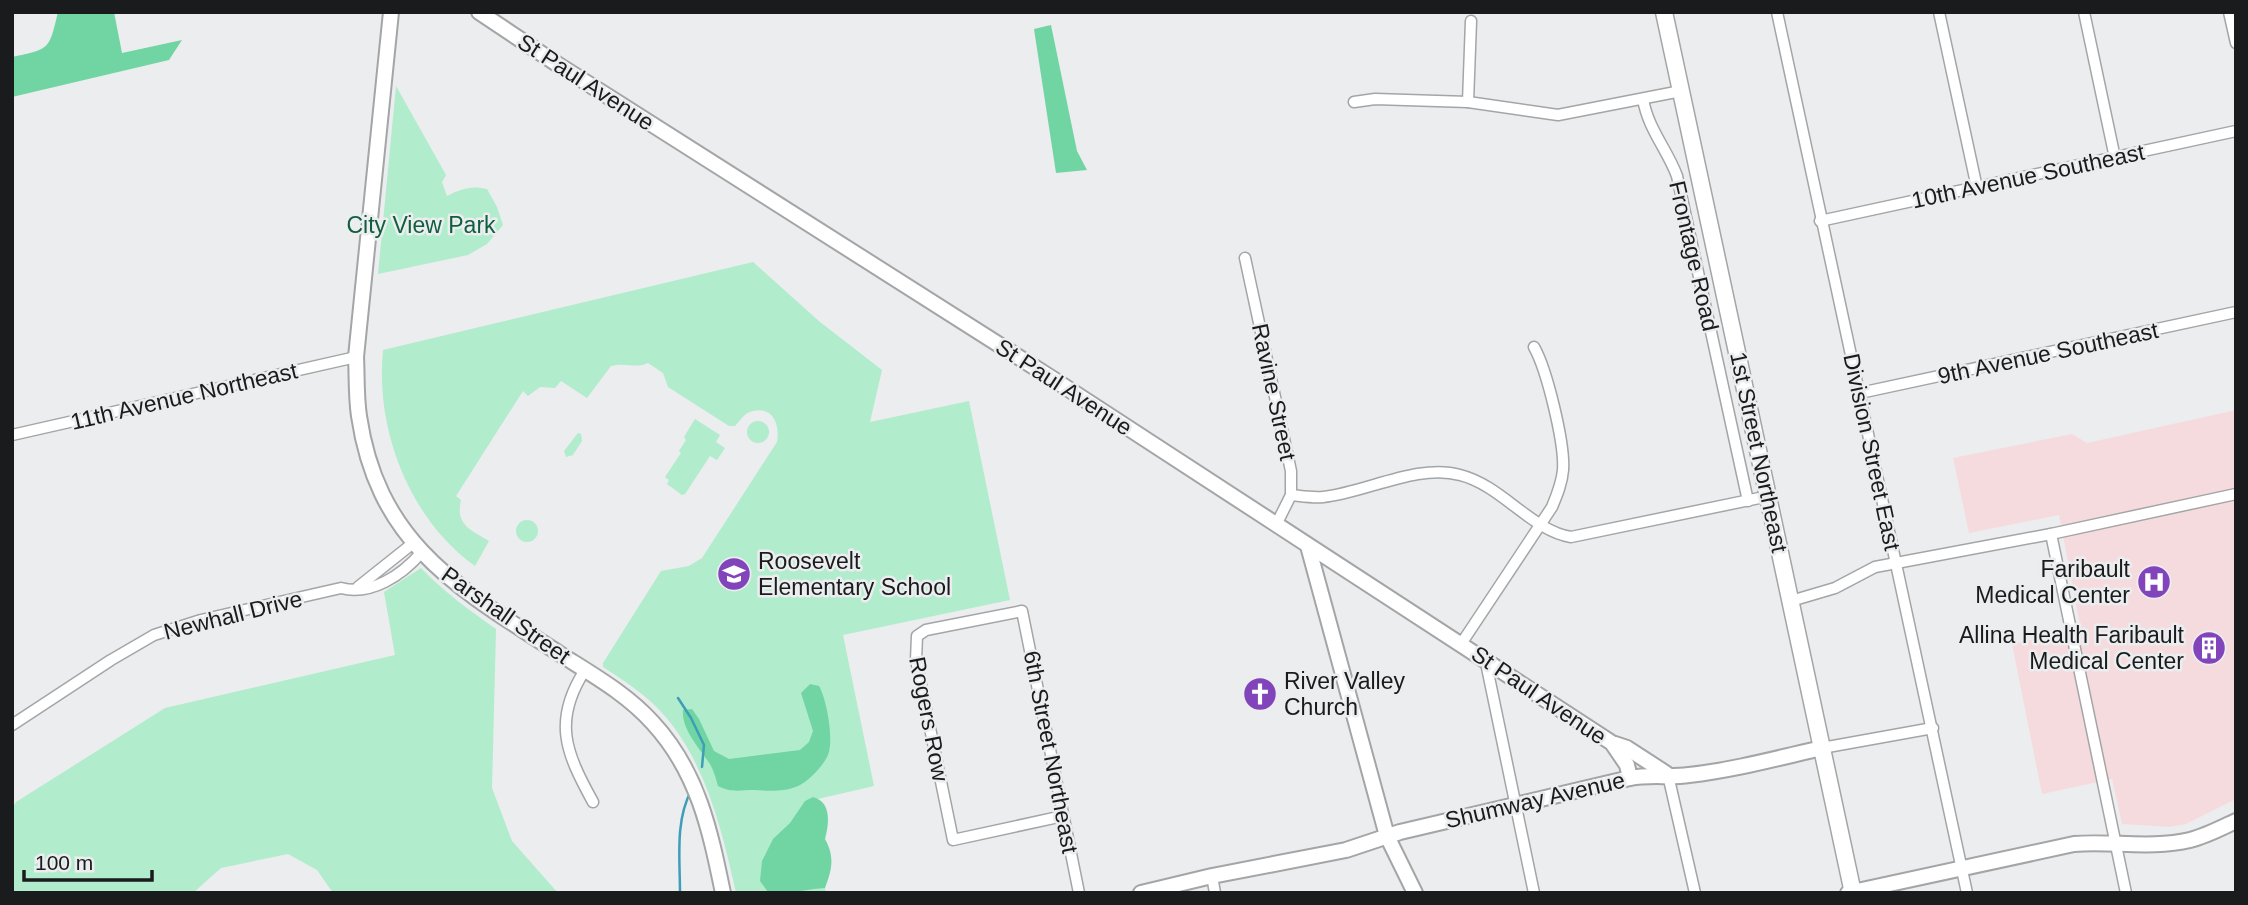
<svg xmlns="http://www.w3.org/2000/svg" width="2248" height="905" font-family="Arial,sans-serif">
  <rect width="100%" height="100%" fill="#ebedef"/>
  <polygon fill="#f6dbde" points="2236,410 2236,799 2186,824 2169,827 2122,824 2112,779 2042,794 2012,644 2081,630 2059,515 1969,533 1953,458 2072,434 2087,443"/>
  <g fill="#b1eccc">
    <path d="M396,86L446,175L442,182L447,196C460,189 472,185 487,189L497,207L503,225L487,244L468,255L378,274Z"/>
    <path d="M753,262L820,322L882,370L870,422L969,401L1010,600L843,635L874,786L805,802L826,893H736C721,825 701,741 643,695C631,685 617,676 603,667V663L661,571L689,566L702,558L777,442C780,426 774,406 753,411C745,412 740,421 735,426H729L668,387L663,373L648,363C636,369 626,362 611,366L587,398L561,381L555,388L540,387L528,396L523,391L456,496L461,500C455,525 471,530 489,541L475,566C409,519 375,429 383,350Z"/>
    <polygon points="695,419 720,435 716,442 725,448 717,460 710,456 685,494 682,495 667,484 669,480 665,477 681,453 679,451 686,440 684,437"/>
    <circle cx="758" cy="432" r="11"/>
    <polygon points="578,433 581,434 582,441 573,455 566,457 564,451"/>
    <circle cx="527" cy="531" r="11"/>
    <path d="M421,568C444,592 469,610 496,629L492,788L512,841L558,893H333L317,870L288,854L221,868L193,893H12V809L16,802L165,708L395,655L384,592Z"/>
  </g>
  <g fill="#71d5a3">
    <path d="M58,12H114L122,53L182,40L169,60L12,97V57C51,49 49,49 58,12Z"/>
    <polygon points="1051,25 1077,151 1087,170 1056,173 1034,29"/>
    <path d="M810,684L819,686C827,700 834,740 828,755C823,766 809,781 798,786C785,792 768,791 754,790C740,790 731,793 718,786C716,779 714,771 710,764C700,749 681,729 683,710L692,709L699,719L714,751L729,759L800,750L809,742L813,731L801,693Z"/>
    <path d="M813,797C832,802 829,824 825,839C835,857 832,869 825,888C806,889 786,895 768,892L760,881L762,861L773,839L790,823L805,801Z"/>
  </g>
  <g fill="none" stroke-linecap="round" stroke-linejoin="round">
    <g stroke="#3e9eb7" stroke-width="2.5">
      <polyline points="678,698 691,718 704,745 702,767"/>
      <path d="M680,893C680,859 675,821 691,791"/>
    </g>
    <g stroke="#a3a5a7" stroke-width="13">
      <g id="street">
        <path d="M1777,12C1838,306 1904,599 1967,893"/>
        <polyline points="1939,12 1977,188"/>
        <polyline points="2084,12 2115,158"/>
        <polyline points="2229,12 2236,43"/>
        <path d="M1643,99C1648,129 1667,149 1677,176L1748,501"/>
        <polyline points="1354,102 1375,99 1468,102 1558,115 1681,91"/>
        <polyline points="1468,102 1471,21"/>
        <polyline points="1820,221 2236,131"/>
        <polyline points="1245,258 1291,471 1291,495 1276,525"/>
        <polyline points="1860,393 2236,312"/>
        <polyline points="12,435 356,357"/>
        <path d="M1291,495C1301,496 1313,498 1323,497C1365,493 1418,463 1460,475C1501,485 1532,531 1571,537L1769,496"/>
        <polyline points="2051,534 2126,893"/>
        <polyline points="358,587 412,544"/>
        <polyline points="1791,601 1835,588 1875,567 2051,534 2236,494"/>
        <path d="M1461,644L1552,507C1557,495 1562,483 1563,470C1565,444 1547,370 1534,347"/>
        <polyline points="1485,658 1534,893"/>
        <path d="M585,670C552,721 566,753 593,802"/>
        <path d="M12,725L111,660L154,635L201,620L341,588C371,596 402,575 421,553"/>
        <polyline points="1822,748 1933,728"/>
        <polyline points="1668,775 1695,893"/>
        <polyline points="1063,816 953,840 916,660 917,636 926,630 1022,611 1079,893"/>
        <polyline points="1212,876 1215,893"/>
      </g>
    </g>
    <g stroke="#a3a5a7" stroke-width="18">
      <g id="secondary">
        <path d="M391,12L356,357C357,376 356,396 359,416C378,545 460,589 560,654C593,675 627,694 653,723C698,772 710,830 723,893"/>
        <polyline points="479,12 557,64 1053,379 1612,743 1627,765 1630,778"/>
        <polyline points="1308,546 1387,836 1415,893"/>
        <polyline points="1615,744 1627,748 1667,774"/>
        <path d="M1141,893L1212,876L1346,850L1400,832L1630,778C1650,774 1670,778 1689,775C1734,770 1778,758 1822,748"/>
        <path d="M1848,893L2074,844C2112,841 2152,849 2190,840C2206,836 2221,828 2236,821"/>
      </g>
    </g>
    <g stroke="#a3a5a7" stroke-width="19">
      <polyline id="primary" points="1664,12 1853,893"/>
    </g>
    <use href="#street" stroke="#fff" stroke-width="10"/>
    <use href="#secondary" stroke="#fff" stroke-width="14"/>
    <use href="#primary" stroke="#fff" stroke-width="16"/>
  </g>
  <defs>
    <g id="school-disc" transform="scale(1.75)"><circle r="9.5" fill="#8244ba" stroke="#ebedef"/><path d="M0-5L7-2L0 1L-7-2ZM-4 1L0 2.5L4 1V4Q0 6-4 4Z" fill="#fff"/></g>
    <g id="hospital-disc" transform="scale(1.75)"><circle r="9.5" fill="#8244ba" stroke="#ebedef"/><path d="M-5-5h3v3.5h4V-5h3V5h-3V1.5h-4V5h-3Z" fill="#fff"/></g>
    <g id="building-disc" transform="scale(1.75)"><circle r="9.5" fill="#8244ba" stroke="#ebedef"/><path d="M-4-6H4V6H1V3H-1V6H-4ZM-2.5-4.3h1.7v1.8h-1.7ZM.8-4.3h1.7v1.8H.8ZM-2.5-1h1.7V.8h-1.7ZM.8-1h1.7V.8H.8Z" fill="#fff"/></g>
    <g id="church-disc" transform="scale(1.75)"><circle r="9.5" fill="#8244ba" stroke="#ebedef"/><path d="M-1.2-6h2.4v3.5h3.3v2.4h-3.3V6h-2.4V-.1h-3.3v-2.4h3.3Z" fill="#fff"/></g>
  </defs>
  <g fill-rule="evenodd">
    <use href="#school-disc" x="734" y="574"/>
    <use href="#hospital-disc" x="2154" y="582"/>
    <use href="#building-disc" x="2209" y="648"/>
    <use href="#church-disc" x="1260" y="694"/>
  </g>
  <g text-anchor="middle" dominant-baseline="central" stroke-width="5" stroke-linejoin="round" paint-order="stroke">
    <g font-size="23" fill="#1a1b1c" stroke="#ebedef">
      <text transform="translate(586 82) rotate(33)">St Paul Avenue</text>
      <text transform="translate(2028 176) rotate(-12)">10th Avenue Southeast</text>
      <text transform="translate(1694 256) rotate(77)">Frontage Road</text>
      <text transform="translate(2048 353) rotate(-12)">9th Avenue Southeast</text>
      <text transform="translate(1064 387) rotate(33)">St Paul Avenue</text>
      <text transform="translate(1274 392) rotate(78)">Ravine Street</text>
      <text transform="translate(184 396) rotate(-13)">11th Avenue Northeast</text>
      <text transform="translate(1759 452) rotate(78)">1st Street Northeast</text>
      <text transform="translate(1872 452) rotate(78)">Division Street East</text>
      <text transform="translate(233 615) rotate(-14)">Newhall Drive</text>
      <text transform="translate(506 615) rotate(35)">Parshall Street</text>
      <text transform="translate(1539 695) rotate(34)">St Paul Avenue</text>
      <text transform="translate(929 719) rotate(79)">Rogers Row</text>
      <text transform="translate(1051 752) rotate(79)">6th Street Northeast</text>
      <text transform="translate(1535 800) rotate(-13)">Shumway Avenue</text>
    </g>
    <g font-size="23" fill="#105e3e" stroke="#ebedef">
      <text x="421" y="225">City View Park</text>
    </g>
    <g font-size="23" fill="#1a1b1c" stroke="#ebedef" text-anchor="start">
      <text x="758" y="561">Roosevelt<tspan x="758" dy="26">Elementary School</tspan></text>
      <text x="2130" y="569" text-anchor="end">Faribault<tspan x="2130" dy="26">Medical Center</tspan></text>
      <text x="2184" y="635" text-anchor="end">Allina Health Faribault<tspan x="2184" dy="26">Medical Center</tspan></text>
      <text x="1284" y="681">River Valley<tspan x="1284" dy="26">Church</tspan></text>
    </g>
  </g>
  <rect width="2248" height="905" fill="none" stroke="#1a1b1c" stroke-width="28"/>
  <path d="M24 870v10h128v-10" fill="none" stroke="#1a1b1c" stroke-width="3.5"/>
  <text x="35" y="870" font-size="21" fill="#1a1b1c" stroke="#ebedef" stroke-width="5" paint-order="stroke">100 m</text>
</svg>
